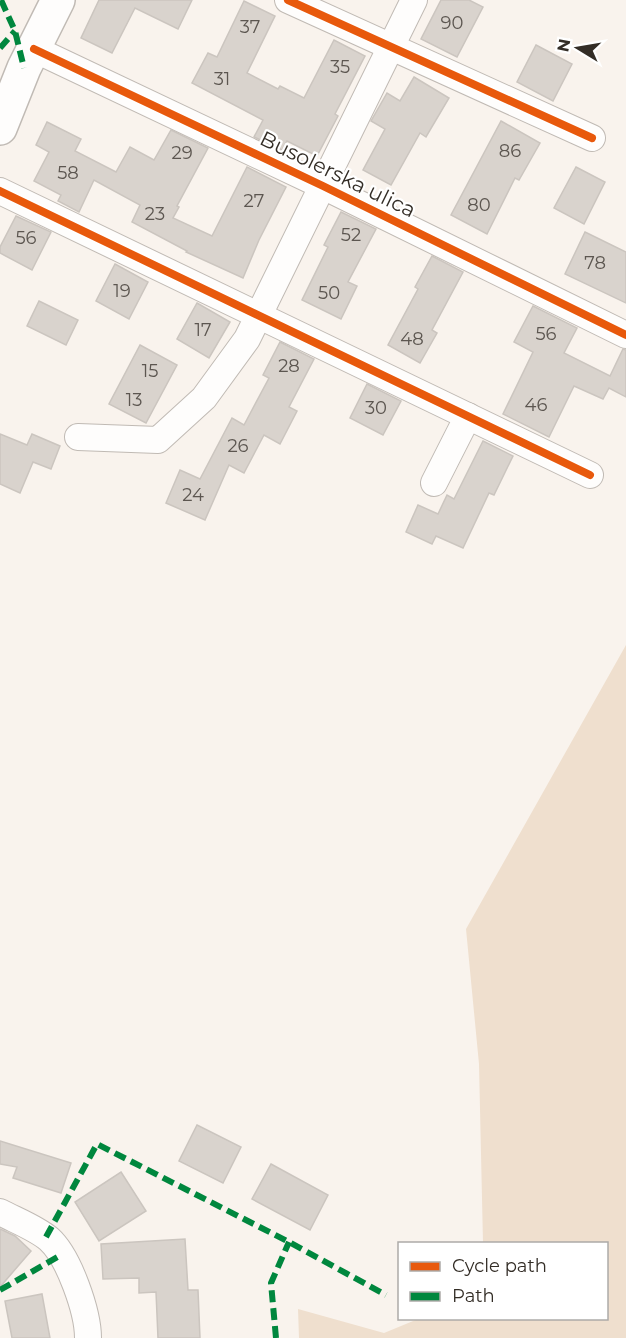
<svg xmlns="http://www.w3.org/2000/svg" width="626" height="1338" font-family="Montserrat,sans-serif">
  <rect width="100%" height="100%" fill="#f9f3ed"/>
  <polygon fill="#efdfce" points="626,645 626,1338 299,1338 298,1309 384,1333 418,1319 606,1318 606,1244 483,1243 479,1064 466,929"/>
  <g fill="#d9d3cd" stroke="#cbc5bf" stroke-width="1.5">
    <polygon points="99,0 192,0 178,29 135,8 112,53 81,38"/>
    <polygon points="441,0 469,0 483,7 457,57 421,39"/>
    <polygon points="244,1 275,16 247,73 278,89 280,86 304,98 334,40 365,56 335,114 338,116 317,156 287,141 282,150 254,137 263,120 192,83 208,53 217,57"/>
    <polygon points="536,45 572,64 553,101 517,82"/>
    <polygon points="414,77 449,98 426,137 420,133 391,185 363,170 385,129 371,121 387,93 400,101"/>
    <polygon points="501,121 540,143 519,180 515,178 487,234 451,215"/>
    <polygon points="47,122 81,139 75,151 116,172 130,147 154,160 171,130 208,148 177,206 179,207 173,218 212,236 247,167 286,187 259,240 243,278 186,252 187,251 132,222 140,205 94,180 79,212 58,201 61,195 34,181 49,152 36,145"/>
    <polygon points="576,167 605,182 584,224 554,208"/>
    <polygon points="341,212 376,229 348,282 357,286 341,319 302,300 328,247 324,245"/>
    <polygon points="16,216 51,232 32,270 0,253 0,247"/>
    <polygon points="585,232 626,252 626,303 565,274"/>
    <polygon points="432,256 463,272 432,330 437,333 420,363 388,345 418,289 415,287"/>
    <polygon points="115,264 148,282 129,319 96,301"/>
    <polygon points="39,301 78,320 66,345 27,326"/>
    <polygon points="197,303 230,322 209,358 177,339"/>
    <polygon points="533,306 577,328 564,353 610,376 623,349 626,350 626,397 609,388 603,399 574,386 549,437 503,414 533,352 514,342"/>
    <polygon points="280,342 314,359 289,407 297,411 280,444 264,435 244,473 229,465 205,520 166,503 180,470 200,479 232,418 244,425 269,378 263,375"/>
    <polygon points="140,345 177,365 146,423 109,404"/>
    <polygon points="367,384 401,401 383,435 350,418"/>
    <polygon points="0,434 27,445 32,434 60,446 51,469 33,462 20,493 0,484"/>
    <polygon points="483,441 513,456 494,495 489,493 463,548 436,536 432,544 406,532 418,505 438,514 447,495 454,499"/>
    <polygon points="197,1125 241,1147 223,1183 179,1161"/>
    <polygon points="0,1141 71,1163 61,1193 13,1178 17,1167 0,1164"/>
    <polygon points="271,1164 328,1195 310,1230 252,1199"/>
    <polygon points="121,1172 146,1211 99,1241 75,1202"/>
    <polygon points="0,1229 15,1236 31,1251 0,1287"/>
    <polygon points="185,1239 188,1290 198,1290 200,1338 158,1338 156,1292 139,1293 139,1278 103,1279 101,1244"/>
    <polygon points="42,1294 50,1338 12,1338 5,1301"/>
  </g>
  <g fill="none" stroke-linecap="round" stroke-linejoin="round">
    <g stroke="#c0bab4" stroke-width="28">
      <g id="minor">
        <polyline points="288,0 592,138"/>
        <polyline points="34,49 323,186 626,335"/>
        <polyline points="0,191 590,475"/>
        <polyline points="78,437 158,440 204,398 247,339 414,0"/>
        <polyline points="434,483 468,416"/>
        <path d="M0,1212C15,1220 36,1228 49,1239C69,1257 88,1312 88,1338"/>
      </g>
    </g>
    <g stroke="#c0bab4" stroke-width="36">
      <polyline id="major" points="0,128 24,68 58,0"/>
    </g>
    <use href="#minor" stroke="#fefdfc" stroke-width="26"/>
    <use href="#major" stroke="#fefdfc" stroke-width="33"/>
    <g stroke="#00873e" stroke-width="6" stroke-dasharray="12 6" stroke-linecap="butt">
      <polyline points="1,0 15,31 24,68"/>
      <polyline points="0,48 15,31"/>
      <polyline points="46,1237 97,1144 289,1242 386,1295"/>
      <polyline points="0,1290 61,1255"/>
      <polyline points="276,1338 271,1283 289,1242"/>
    </g>
    <g stroke="#fff" stroke-width="11">
      <g id="cycleway">
        <polyline points="288,0 592,138"/>
        <polyline points="34,49 323,186 626,335"/>
        <polyline points="0,191 590,475"/>
      </g>
    </g>
    <use href="#cycleway" stroke="#e8590c" stroke-width="8"/>
  </g>
  <g text-anchor="middle" dominant-baseline="central" stroke-width="4.5" stroke-linejoin="round" paint-order="stroke">
    <g font-size="18" fill="#5c5650">
      <text x="452" y="23">90</text>
      <text x="250" y="27">37</text>
      <text x="340" y="67">35</text>
      <text x="222" y="79">31</text>
      <text x="510" y="151">86</text>
      <text x="182" y="153">29</text>
      <text x="68" y="173">58</text>
      <text x="254" y="201">27</text>
      <text x="479" y="205">80</text>
      <text x="155" y="214">23</text>
      <text x="351" y="235">52</text>
      <text x="26" y="238">56</text>
      <text x="595" y="263">78</text>
      <text x="122" y="291">19</text>
      <text x="329" y="293">50</text>
      <text x="203" y="330">17</text>
      <text x="546" y="334">56</text>
      <text x="412" y="339">48</text>
      <text x="289" y="366">28</text>
      <text x="150" y="371">15</text>
      <text x="134" y="400">13</text>
      <text x="536" y="405">46</text>
      <text x="376" y="408">30</text>
      <text x="238" y="446">26</text>
      <text x="193" y="495">24</text>
    </g>
    <g font-size="21" fill="#332d26" stroke="#fff">
      <text transform="translate(338 174) rotate(26)">Busolerska ulica</text>
    </g>
  </g>
  <rect x="398" y="1242" width="210" height="78" fill="#ffffff" stroke="#adaba8" stroke-width="1.5"/>
  <rect x="410" y="1262" width="30" height="9" fill="#e8590c" stroke="#adaba8" stroke-width="1.5"/>
  <text x="452" y="1272" font-size="18" fill="#332d26">Cycle path</text>
  <rect x="410" y="1292" width="30" height="9" fill="#00873e" stroke="#adaba8" stroke-width="1.5"/>
  <text x="452" y="1302" font-size="18" fill="#332d26">Path</text>
  <g transform="translate(578 48) rotate(281)" stroke="#ffffff" stroke-width="4.5" paint-order="stroke">
  <path d="M0-4.5L10 22L0 15L-10 22Z" fill="#332d26"/>
  <text y="-9" font-size="16" font-weight="bold" text-anchor="middle" fill="#332d26">N</text>
  </g>
</svg>
